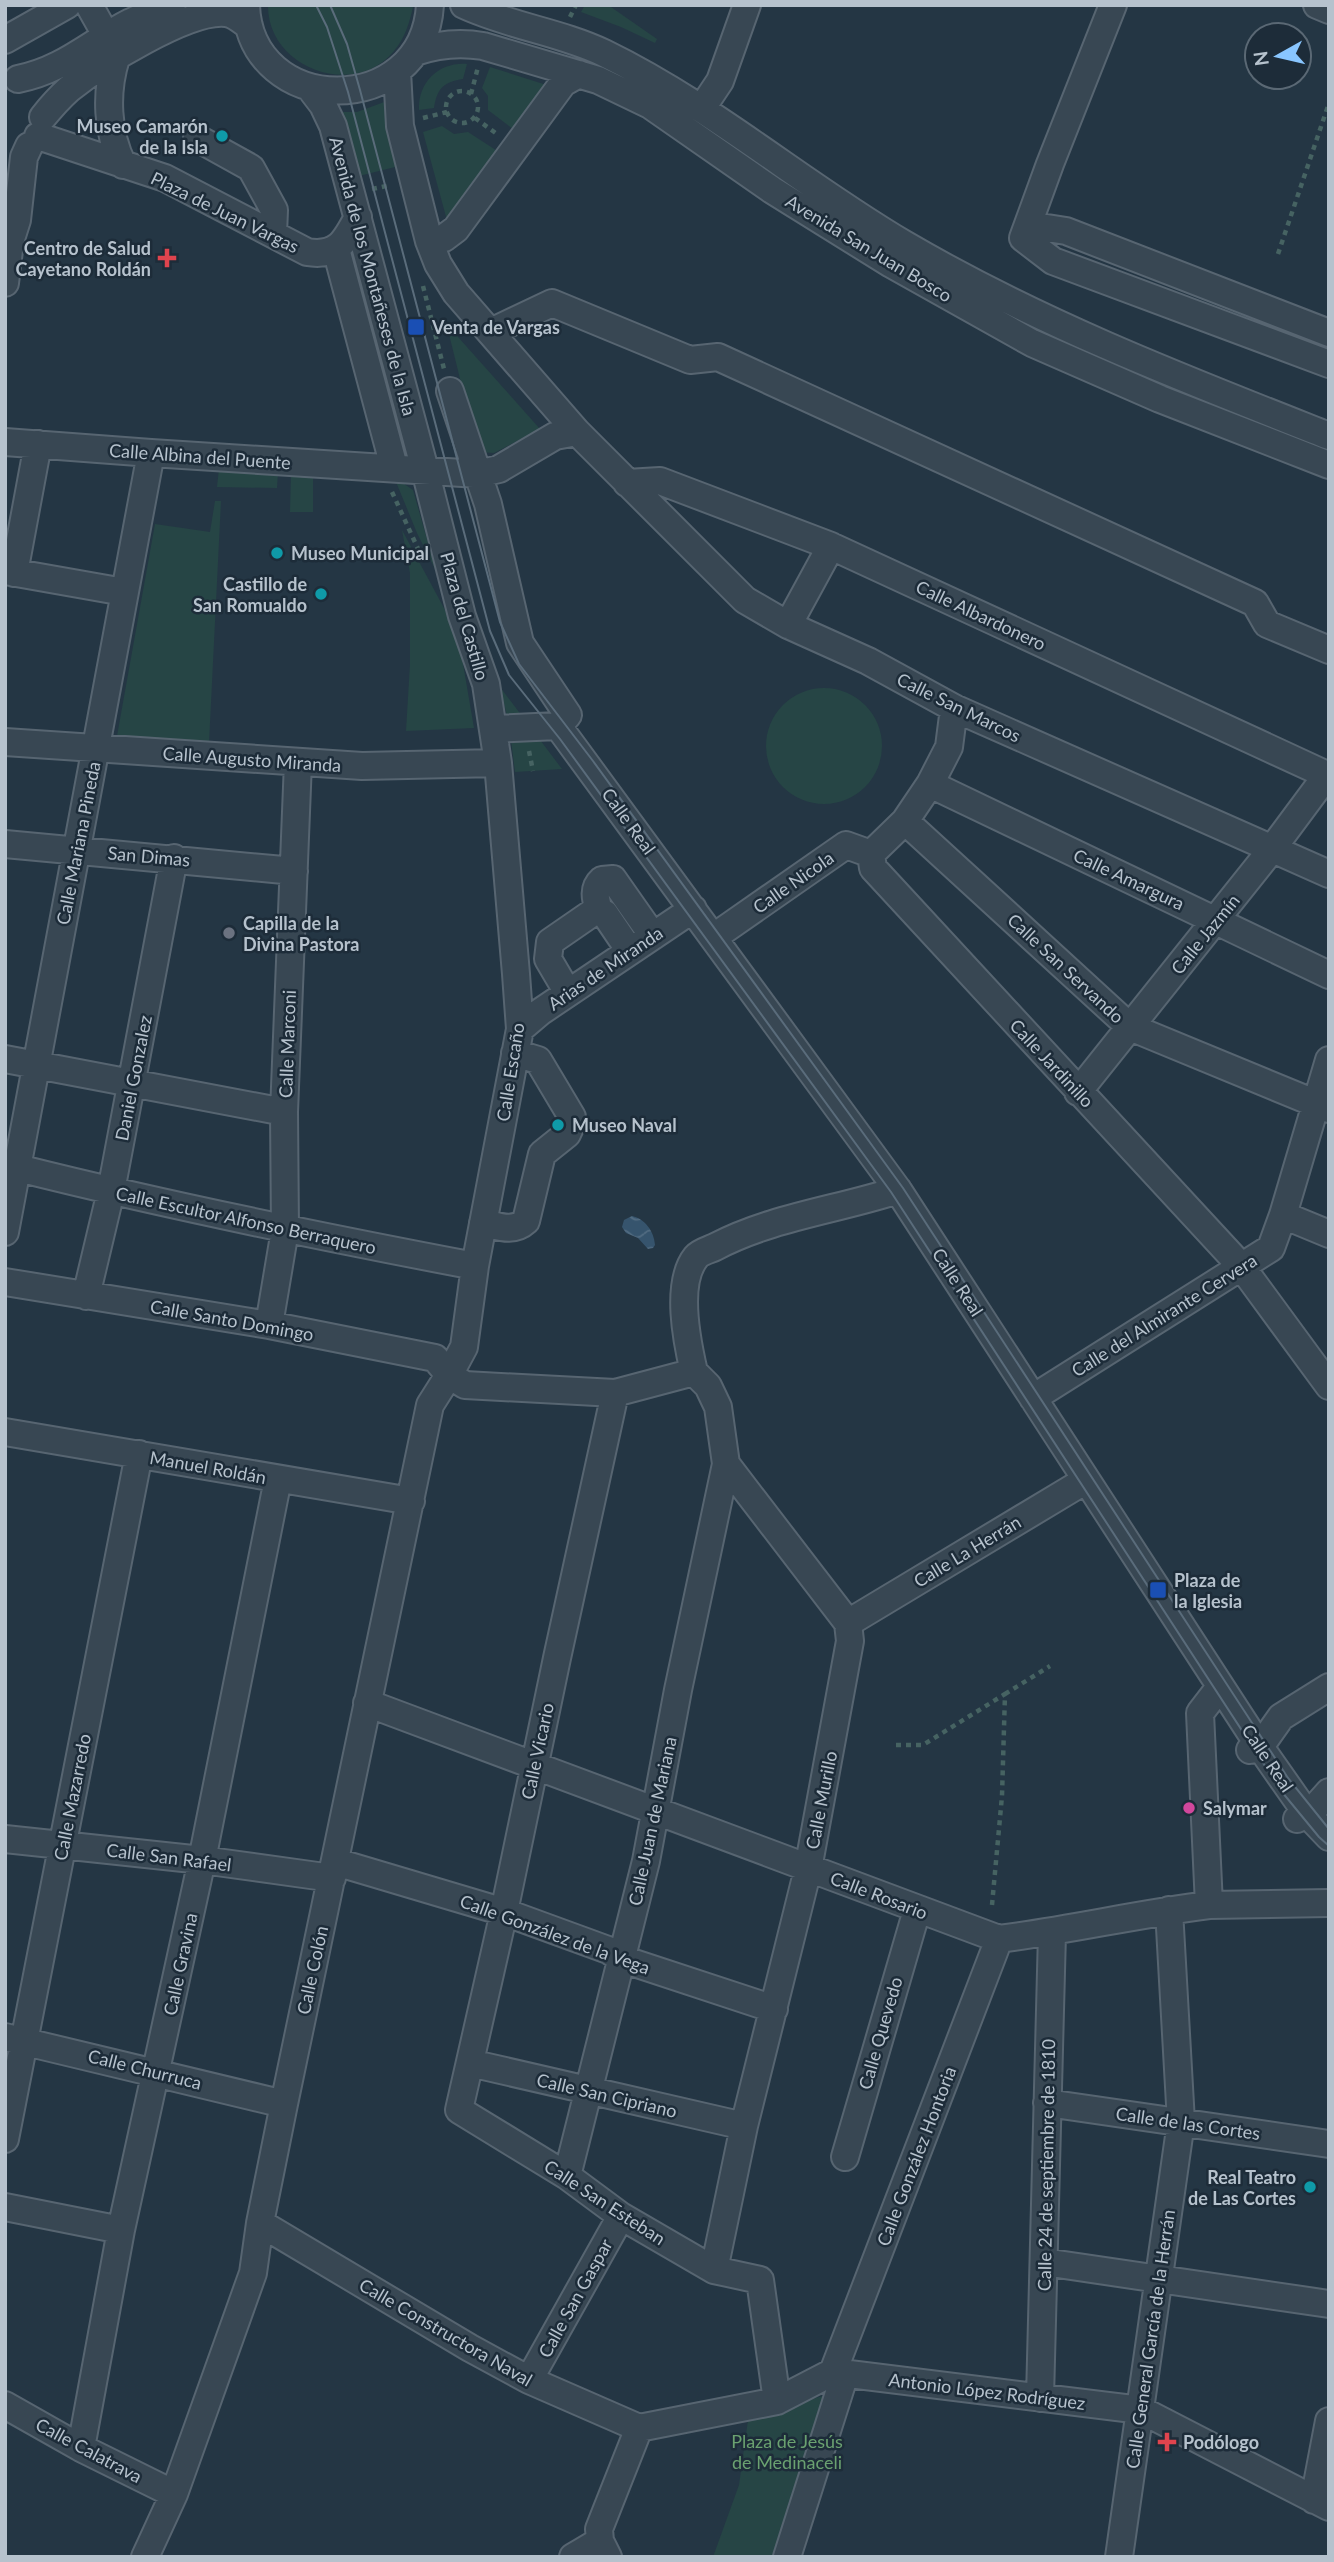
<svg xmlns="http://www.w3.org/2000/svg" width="1334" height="2562" viewBox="0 0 1334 2562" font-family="Lato,sans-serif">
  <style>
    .green { fill: #264545 }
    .water { fill: url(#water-waves) }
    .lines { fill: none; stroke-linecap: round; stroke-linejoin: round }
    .minor-casing { stroke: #576571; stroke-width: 30 }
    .path { stroke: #466362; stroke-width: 4.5; stroke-dasharray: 5 5; stroke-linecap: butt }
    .minor { stroke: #384753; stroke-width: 26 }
    .tram { stroke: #5a6c7b; stroke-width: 2 }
    .culture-dot { fill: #0f9aa8; stroke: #1d2c39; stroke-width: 2.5 }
    .health-dot { fill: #e0444e; stroke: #1d2c39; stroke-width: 2.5 }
    .transit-dot { fill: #1a4fb4; stroke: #1d2c39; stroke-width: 2.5 }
    .worship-dot { fill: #6b7280; stroke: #1d2c39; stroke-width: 2.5 }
    .hotel-dot { fill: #d1479c; stroke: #1d2c39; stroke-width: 2.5 }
    .labels { text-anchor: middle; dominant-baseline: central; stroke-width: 5; stroke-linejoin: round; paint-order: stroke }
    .poi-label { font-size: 18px; font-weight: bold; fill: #b6c2cd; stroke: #1d2c39; text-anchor: start }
    .street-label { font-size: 18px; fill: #b6c2cd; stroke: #1d2c39 }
    .park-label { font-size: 18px; fill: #6aa170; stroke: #1d2c39 }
  </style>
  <defs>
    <pattern id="water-waves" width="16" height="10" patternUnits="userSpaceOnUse" patternTransform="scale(1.75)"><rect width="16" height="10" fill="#36546d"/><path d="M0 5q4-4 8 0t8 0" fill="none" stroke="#516b81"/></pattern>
  </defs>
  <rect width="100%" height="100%" fill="#243644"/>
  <path class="green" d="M268,5H412L413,7C409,24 405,38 394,51C354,100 267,68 268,5Z
    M585,5H608L657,39L655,43L621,27L581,12Z
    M467,64L463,79C444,82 437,88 434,108L419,110C418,82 439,62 467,64Z
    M490,67L556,88L518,133L488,110V96L482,88Z
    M387,101L399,166L355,177L331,112H357Z
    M442,126L454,134L468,132L505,156L448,224L423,132Z
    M450,328L540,429L494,453L478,452L448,330Z
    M219,469L278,472L277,488L217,487Z
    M291,474H313V512H290Z
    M394,477L413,490L436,571L417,533Z
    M215,501H221L209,743L117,736L155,524L210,532Z
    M402,530L445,610L462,658L474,728L406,731L410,664V573Z
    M500,687L562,769L515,772L509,724Z
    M766 746a58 58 0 1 1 116 0a58 58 0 1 1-116 0Z
    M855,2390L797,2557H713L739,2485L748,2420L819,2397Z"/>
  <path class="water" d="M632,1216C645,1219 654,1231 655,1245L653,1248L648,1249L638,1238L626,1233L622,1227L624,1220Z"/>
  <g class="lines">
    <defs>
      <path id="minor" d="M89,5L107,37
        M246,5C250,118 423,120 430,5
        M464,5C509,26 560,32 604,53C711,105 802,184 904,244C1039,323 1184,379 1329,436
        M1113,5L1050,164L1023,238L1053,261L1329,364
        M1317,5L1329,10
        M5,40L67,5
        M415,52C438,44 459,42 483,46L598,80L650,105L772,190L891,264L1032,343L1160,399L1329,465
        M116,58C105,93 107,133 123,165
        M397,71L400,126L429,241L438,264L456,293L577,432L745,600L788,625L868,661L954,708L1329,874
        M18,79C64,70 91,42 131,22C144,16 158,11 172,5
        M702,108L720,81L747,5
        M43,117C51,107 59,98 69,89C99,65 188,9 226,13C235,14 242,21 249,26
        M38,136L165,178L307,252C337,257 345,242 358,217
        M197,138L251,168L274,210L273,234
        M1028,225L1066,231L1329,333
        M429,241L444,238L456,229L563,83L579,74
        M336,249L394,467
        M5,283L10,242L17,220L24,157L29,146
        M491,332L552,303L690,360L718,357L1255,603L1267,624L1329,650
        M450,391L488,504L520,643L568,715L558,726L898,1190L1258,1744L1307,1814L1329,1837
        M5,442L151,453L478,474L499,469L555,436L577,432
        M627,483L660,481L831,546L1327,775
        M5,571L124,592
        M14,573L38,444
        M788,625L831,546
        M494,729L558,726
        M5,742L362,766L498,763
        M930,784L1329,975
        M905,821L1130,1027L1329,1109
        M5,844L294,871
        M871,854L873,868L1241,1266L1329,1386
        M871,854L905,821L930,784L949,747L954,708
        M599,911C596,900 592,889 602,880L613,879L653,936
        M714,937L846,845L871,854
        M568,993L548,959L550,942L592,913L599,911L605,914L630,951
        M520,1029L540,1012L693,909
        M5,1059L284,1112
        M1078,1092L1272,849L1327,775L1329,776
        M18,1168C169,1206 322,1237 475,1266
        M1283,1215L1329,1234
        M483,1223C498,1226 513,1233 526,1221L542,1154L567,1134L572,1123V1117L538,1060L515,1053
        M5,1232L151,453
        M5,1282L269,1325L435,1358L449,1375L465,1385L615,1393L694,1372
        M86,1296L111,1191L174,858
        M269,1325L285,1230L284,1112L298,762
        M694,1372L708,1386L718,1407L726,1464L848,1623L850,1641L808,1869L744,2126L714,2270
        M694,1372C687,1342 675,1283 696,1257C700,1252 709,1250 715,1247C772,1217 837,1210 898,1190
        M615,1393L557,1658L504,1912L459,2110L567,2176L621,2216L714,2270L760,2280L777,2401
        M1033,1398L1271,1248L1283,1215L1329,1060
        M5,1432L411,1501
        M848,1623L1086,1480
        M1220,1687L1200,1713L1209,1905L1329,1903
        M367,1703L999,1939C1069,1930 1138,1914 1209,1905
        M1250,1750L1264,1741L1281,1717L1329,1687
        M1297,1819L1312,1811L1329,1792
        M5,1839L202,1860L332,1878
        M336,1862L504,1912L608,1950L622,1959L774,2009
        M5,2037L284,2104
        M470,2063L744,2126
        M1047,2103L1329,2144
        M5,2139L139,1454
        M845,2157L917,1910
        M567,2176L646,1861L678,1690L726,1464
        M5,2207L121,2230
        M260,2223L470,2348L529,2380L639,2428
        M1044,2262L1329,2304
        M833,2372L1141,2410L1329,2507
        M833,2372L999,1939
        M529,2380L621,2216
        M1040,2398L1052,1933
        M5,2405L81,2448L174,2494
        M639,2428L777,2401L833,2372
        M81,2448L121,2230L202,1860L278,1479
        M1314,2500L1329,2421
        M145,2557L174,2494L253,2273L260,2223L284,2104L430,1405L449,1375L464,1347L475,1266L520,1029L516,974L498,763L486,684L462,616L425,470L333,126L323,105L310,88
        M573,2557L600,2541
        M608,2557L600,2541L599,2529L639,2428
        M787,2557L845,2374
        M1119,2557L1181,2122L1169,1910"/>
    </defs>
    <use href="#minor" class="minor-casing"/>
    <path class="path" d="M570,17L576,5
      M446 107a16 16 0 1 1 32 0a16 16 0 1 1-32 0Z
      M471,94L478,67
      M423,118L447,112
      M475,118L497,134
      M372,189L391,185
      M1278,254L1329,103
      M423,286L444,369
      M392,492L419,551
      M529,751L533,771
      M1005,1694L1050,1666
      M896,1745H923L1005,1694L1002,1796L992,1905"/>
    <use href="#minor" class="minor"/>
    <path class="tram" d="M316,5L327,27L348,92L490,631L509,675L560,739L891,1192L1282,1792L1319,1837L1329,1846
      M330,5L347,44L360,90L500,622L519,664L593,761L903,1188L1288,1778L1329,1829"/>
  </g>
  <g class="culture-dot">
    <circle cx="222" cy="136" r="7"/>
    <circle cx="277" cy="553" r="7"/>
    <circle cx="321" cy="594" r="7"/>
    <circle cx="558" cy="1125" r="7"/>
    <circle cx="1310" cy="2187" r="7"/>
  </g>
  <g class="health-dot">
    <path d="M163.5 247.5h7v7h7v7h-7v7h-7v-7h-7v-7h7z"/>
    <path d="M1163.5 2431.5h7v7h7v7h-7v7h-7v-7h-7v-7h7z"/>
  </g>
  <g class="transit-dot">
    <rect x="407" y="318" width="18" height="18" rx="3.5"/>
    <rect x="1149" y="1581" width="18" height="18" rx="3.5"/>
  </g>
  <circle class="worship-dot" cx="229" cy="933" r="7"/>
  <circle class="hotel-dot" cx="1189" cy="1808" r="7"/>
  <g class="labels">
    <g class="poi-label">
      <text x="208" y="126" text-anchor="end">Museo Camarón<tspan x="208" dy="21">de la Isla</tspan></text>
      <text x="151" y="248" text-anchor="end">Centro de Salud<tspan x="151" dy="21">Cayetano Roldán</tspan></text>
      <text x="432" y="327">Venta de Vargas</text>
      <text x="291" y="553">Museo Municipal</text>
      <text x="307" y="584" text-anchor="end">Castillo de<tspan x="307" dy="21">San Romualdo</tspan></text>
      <text x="243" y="923">Capilla de la<tspan x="243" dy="21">Divina Pastora</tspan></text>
      <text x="572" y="1125">Museo Naval</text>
      <text x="1174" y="1580">Plaza de<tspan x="1174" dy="21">la Iglesia</tspan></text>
      <text x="1203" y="1808">Salymar</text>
      <text x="1296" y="2177" text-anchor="end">Real Teatro<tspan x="1296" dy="21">de Las Cortes</tspan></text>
      <text x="1183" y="2442">Podólogo</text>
    </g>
    <g class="street-label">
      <text transform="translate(225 212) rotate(26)">Plaza de Juan Vargas</text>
      <text transform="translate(869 248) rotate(31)">Avenida San Juan Bosco</text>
      <text transform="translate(373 276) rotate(75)">Avenida de los Montañeses de la Isla</text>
      <text transform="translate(200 456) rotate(4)">Calle Albina del Puente</text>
      <text transform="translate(981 615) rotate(25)">Calle Albardonero</text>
      <text transform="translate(465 616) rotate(74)">Plaza del Castillo</text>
      <text transform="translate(959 707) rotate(26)">Calle San Marcos</text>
      <text transform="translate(252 759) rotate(4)">Calle Augusto Miranda</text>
      <text transform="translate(629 821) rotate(54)">Calle Real</text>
      <text transform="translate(78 843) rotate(-79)">Calle Mariana Pineda</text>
      <text transform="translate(149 856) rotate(5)">San Dimas</text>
      <text transform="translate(1129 879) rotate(25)">Calle Amargura</text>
      <text transform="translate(793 882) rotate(-35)">Calle Nicola</text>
      <text transform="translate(1205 934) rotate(-51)">Calle Jazmín</text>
      <text transform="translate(605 968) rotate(-34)">Arias de Miranda</text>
      <text transform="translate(1066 968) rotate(43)">Calle San Servando</text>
      <text transform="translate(287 1044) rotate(-88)">Calle Marconi</text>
      <text transform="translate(1052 1063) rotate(47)">Calle Jardinillo</text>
      <text transform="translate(510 1072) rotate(-81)">Calle Escaño</text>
      <text transform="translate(133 1078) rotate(-79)">Daniel Gonzalez</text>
      <text transform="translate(246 1220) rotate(12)">Calle Escultor Alfonso Berraquero</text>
      <text transform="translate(958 1282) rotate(57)">Calle Real</text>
      <text transform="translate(1164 1315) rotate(-32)">Calle del Almirante Cervera</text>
      <text transform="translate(232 1320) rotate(10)">Calle Santo Domingo</text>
      <text transform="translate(208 1467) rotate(10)">Manuel Roldán</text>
      <text transform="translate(967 1551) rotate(-31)">Calle La Herrán</text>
      <text transform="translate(537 1751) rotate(-78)">Calle Vicario</text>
      <text transform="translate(1268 1758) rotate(56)">Calle Real</text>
      <text transform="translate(72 1797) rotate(-79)">Calle Mazarredo</text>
      <text transform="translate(821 1800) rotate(-79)">Calle Murillo</text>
      <text transform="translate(652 1821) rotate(-78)">Calle Juan de Mariana</text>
      <text transform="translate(169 1857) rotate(7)">Calle San Rafael</text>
      <text transform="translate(879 1895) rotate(21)">Calle Rosario</text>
      <text transform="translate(555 1934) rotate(20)">Calle González de la Vega</text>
      <text transform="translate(180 1964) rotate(-78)">Calle Gravina</text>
      <text transform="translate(312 1970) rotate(-78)">Calle Colón</text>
      <text transform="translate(880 2033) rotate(-74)">Calle Quevedo</text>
      <text transform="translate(145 2069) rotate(14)">Calle Churruca</text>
      <text transform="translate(607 2095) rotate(13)">Calle San Cipriano</text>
      <text transform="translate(1188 2123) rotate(8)">Calle de las Cortes</text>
      <text transform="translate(916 2156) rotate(-69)">Calle González Hontoria</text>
      <text transform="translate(1046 2165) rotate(-89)">Calle 24 de septiembre de 1810</text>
      <text transform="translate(605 2202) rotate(33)">Calle San Esteban</text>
      <text transform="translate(575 2298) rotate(-61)">Calle San Gaspar</text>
      <text transform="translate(446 2332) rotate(30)">Calle Constructora Naval</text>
      <text transform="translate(1150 2339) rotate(-82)">Calle General García de la Herrán</text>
      <text transform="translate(987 2391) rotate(7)">Antonio López Rodríguez</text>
      <text transform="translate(89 2450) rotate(28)">Calle Calatrava</text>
    </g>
    <g class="park-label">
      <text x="787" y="2441">Plaza de Jesús<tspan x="787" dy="21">de Medinaceli</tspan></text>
    </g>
  </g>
  <rect width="1334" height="2562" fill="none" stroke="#b6c2cd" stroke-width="14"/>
  <g transform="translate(1278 56) rotate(262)"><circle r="33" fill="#1d2c39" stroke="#5a6874" stroke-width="2"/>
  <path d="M0-5L12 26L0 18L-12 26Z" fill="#89c6ff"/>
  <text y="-10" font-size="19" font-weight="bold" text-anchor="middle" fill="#b6c2cd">N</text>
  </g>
</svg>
